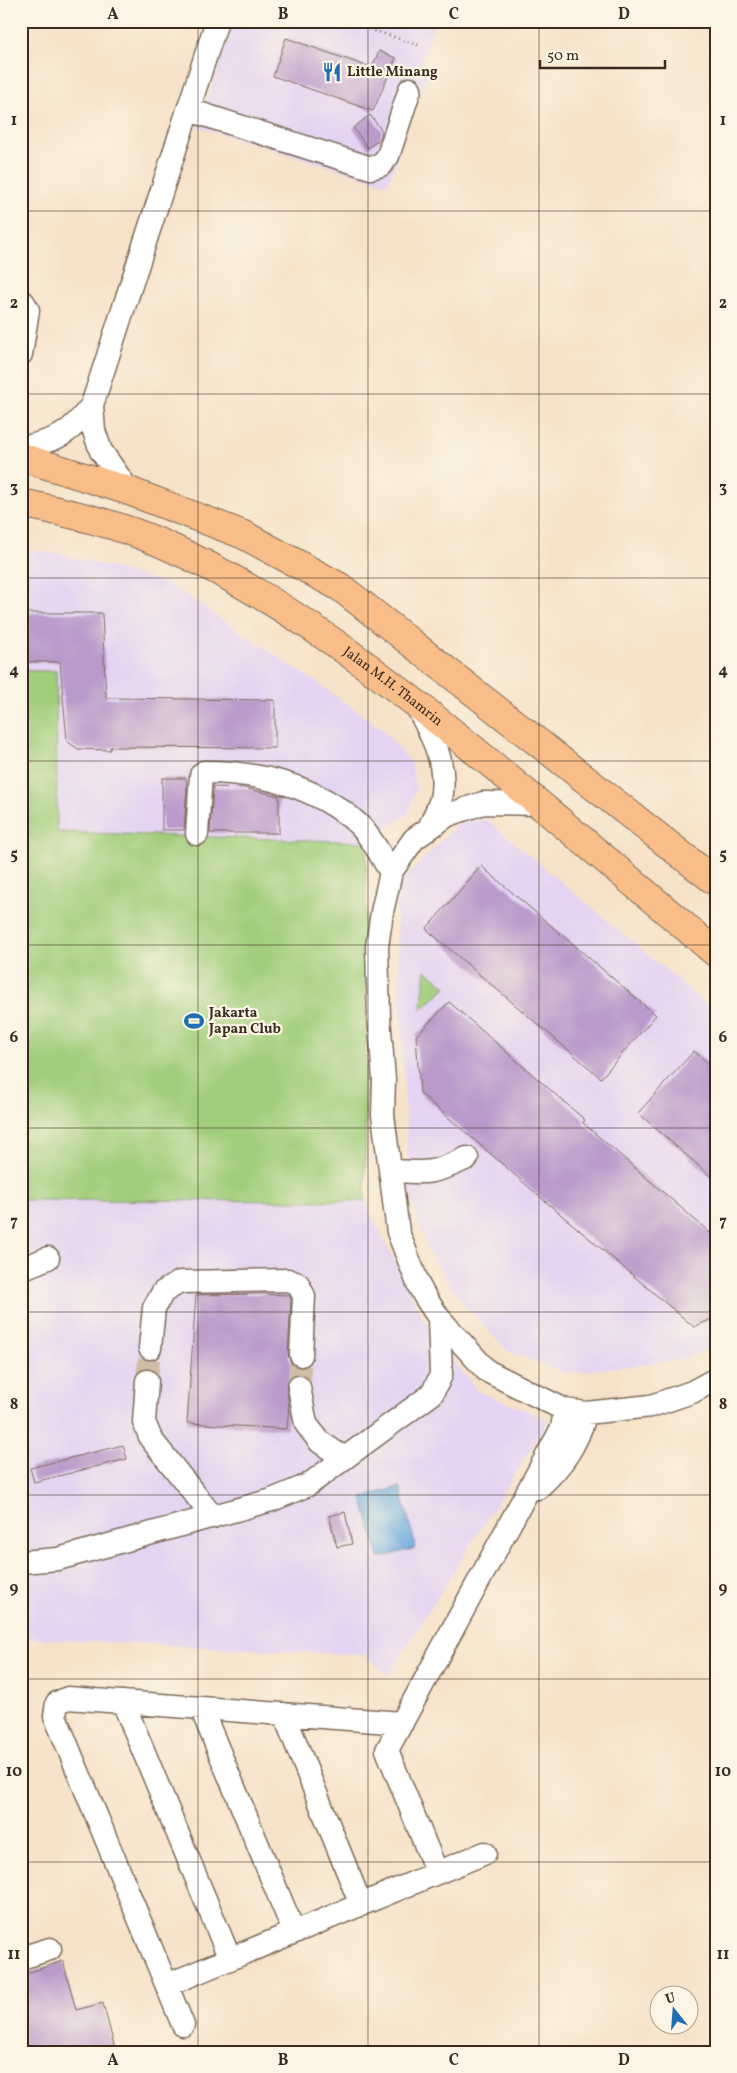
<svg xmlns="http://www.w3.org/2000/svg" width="737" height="2073" viewBox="0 0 737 2073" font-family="Vollkorn,serif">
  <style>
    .built { fill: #e4d3f2 }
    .green { fill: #a2ce7c; stroke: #6e7c4d }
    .water { fill: #6aabde; stroke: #526a7e }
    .building { fill: #b99aca }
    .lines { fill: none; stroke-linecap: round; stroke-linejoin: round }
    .minor-tunnel { stroke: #d1bda6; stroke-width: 22; stroke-dasharray: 22 11; stroke-linecap: butt }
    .minor-casing { stroke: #7c6a5a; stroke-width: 25 }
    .major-casing { stroke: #7c6a5a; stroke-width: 30 }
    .path { stroke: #7c6a5a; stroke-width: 3; stroke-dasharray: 1 4; stroke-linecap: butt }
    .minor { stroke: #fff; stroke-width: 22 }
    .major { stroke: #f8bd88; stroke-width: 28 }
    .grid { fill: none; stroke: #3b2a1e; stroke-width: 1; stroke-opacity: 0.55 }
    .labels { text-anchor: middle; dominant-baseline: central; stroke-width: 4.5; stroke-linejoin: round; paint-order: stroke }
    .poi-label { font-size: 14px; font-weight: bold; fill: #3b2a1e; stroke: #fcf5e5; text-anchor: start }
    .street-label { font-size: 14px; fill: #3b2a1e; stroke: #fcf5e5 }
    .neatline { fill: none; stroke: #3b2a1e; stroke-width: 2 }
    .grid-label { font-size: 16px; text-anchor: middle; font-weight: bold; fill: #3b2a1e }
  </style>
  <rect width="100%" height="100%" fill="#fcf5e5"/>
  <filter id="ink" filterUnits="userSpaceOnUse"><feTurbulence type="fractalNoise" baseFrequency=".02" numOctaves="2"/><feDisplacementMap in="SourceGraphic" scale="10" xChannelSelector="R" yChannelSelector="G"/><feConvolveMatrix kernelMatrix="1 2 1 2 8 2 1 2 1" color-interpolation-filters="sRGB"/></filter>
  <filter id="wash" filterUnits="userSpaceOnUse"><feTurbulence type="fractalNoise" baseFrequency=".0096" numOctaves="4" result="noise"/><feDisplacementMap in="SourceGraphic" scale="20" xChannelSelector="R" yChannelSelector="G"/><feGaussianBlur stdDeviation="1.12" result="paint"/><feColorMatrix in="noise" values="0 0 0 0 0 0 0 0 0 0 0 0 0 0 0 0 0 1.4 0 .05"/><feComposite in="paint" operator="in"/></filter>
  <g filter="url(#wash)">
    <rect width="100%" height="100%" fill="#f6e2c8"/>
    <path class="built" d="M234,21H436L421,64L429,66L388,184L198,127Z
      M21,549L62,554L169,584L332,693L384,731L411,763L416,787L409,813L366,842L57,832L56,671H21Z
      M486,819L716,1012V1346L682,1360L566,1373L508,1351L462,1303L429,1253L409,1192L395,888L460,822Z
      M21,1200L365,1201L423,1319L477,1391L549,1420L388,1676L365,1655L21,1638Z"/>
    <path class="green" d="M21,671H56L57,832L366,842L365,1201L21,1200Z
      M426,970L446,987L421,1010Z"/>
    <path class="water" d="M400,1487L416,1548L379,1558L362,1497Z"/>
    <g id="blocks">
      <path class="building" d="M286,38L372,68L379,51L396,58L373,111L273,76Z
        M370,115L382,131L380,139L368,148L353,128Z
        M21,613H102L106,698L275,700V748L110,747V750L78,749L67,741L60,662H21Z
        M162,778H186L187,786L184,830H162Z
        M213,787L244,788L279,796V833H210Z
        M481,866L656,1015L601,1078L426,929Z
        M449,1002L585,1120L583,1123L716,1238V1317L694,1327L545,1201L420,1093L416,1036Z
        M694,1051L716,1070V1181L638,1113Z
        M263,1294L289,1295L291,1299L288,1354L291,1363L290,1377L287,1382L286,1389L289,1403L287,1429L187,1423L196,1295Z
        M123,1445L127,1459L34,1482L30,1468Z
        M345,1512L352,1544L337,1547L329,1516Z
        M63,1961L76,2010L103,2003L114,2045L89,2052H21V1975Z"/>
    </g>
  </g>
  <g filter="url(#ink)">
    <use href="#blocks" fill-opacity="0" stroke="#7c6a5a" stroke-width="1"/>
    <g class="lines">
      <path class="minor-tunnel" d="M147,1381L150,1348
        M299,1387L301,1355"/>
      <defs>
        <path id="minor" d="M189,110L371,168L381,165L388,156L410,89
          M21,303H24L28,310L21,354
          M92,405L94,431L101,451L129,491
          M21,448C58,440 69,435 92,405L217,21
          M416,705C431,734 446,760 442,793C441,804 434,816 430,826
          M540,804L483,803L448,815L414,839L391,872L382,912L377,947L379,1017L384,1079L383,1115L398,1232L419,1286L425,1297L439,1318L487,1371L565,1410L586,1413L651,1406L692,1392L716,1379
          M197,834L201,775L204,772C259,772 317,786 358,824C372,837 381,857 391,872
          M390,1170C425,1174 434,1174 467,1158
          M21,1269L48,1258
          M150,1348L154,1308L163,1292L180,1282L288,1280L298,1284L304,1296L301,1355
          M147,1381L144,1422L151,1439L213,1517
          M299,1387L306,1424L320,1442L344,1458
          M538,1488C563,1465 576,1446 586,1413
          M21,1562L58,1559L272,1500L308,1485L432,1394L441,1375L439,1318
          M123,1702L230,1959
          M201,1708L294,1932
          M284,1714L361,1905
          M437,1873L387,1750L562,1428L565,1410
          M21,1958L50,1949
          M167,1985L485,1853
          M183,2025L55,1716L57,1703L68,1698L402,1723"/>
        <g id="major">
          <path d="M21,457L129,491L244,535L340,587L716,882"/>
          <path id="s1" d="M21,503C69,513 118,524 163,544C283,597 389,680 490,763C566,826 641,889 716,953"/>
        </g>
      </defs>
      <use href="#minor" class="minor-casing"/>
      <use href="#major" class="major-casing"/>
      <path class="path" d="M346,21L418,45"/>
      <use href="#minor" class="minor"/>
      <use href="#major" class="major"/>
    </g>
  </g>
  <path class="grid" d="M198,21V2052M368,21V2052M539,21V2052M21,211H716M21,394H716M21,578H716M21,761H716M21,945H716M21,1128H716M21,1312H716M21,1495H716M21,1679H716M21,1862H716"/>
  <defs>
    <symbol id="restaurant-bare" viewBox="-9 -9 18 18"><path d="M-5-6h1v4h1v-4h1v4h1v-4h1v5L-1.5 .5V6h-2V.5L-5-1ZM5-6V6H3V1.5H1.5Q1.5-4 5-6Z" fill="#1f6fb2" stroke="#fcf5e5" stroke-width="2.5" paint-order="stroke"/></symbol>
    <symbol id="stadium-bare" viewBox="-9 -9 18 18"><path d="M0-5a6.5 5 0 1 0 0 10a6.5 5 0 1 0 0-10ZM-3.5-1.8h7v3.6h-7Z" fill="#1f6fb2" stroke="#fcf5e5" stroke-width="2.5" paint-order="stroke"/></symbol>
  </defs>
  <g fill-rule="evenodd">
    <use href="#restaurant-bare" x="318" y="58" width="28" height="28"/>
    <use href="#stadium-bare" x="180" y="1007" width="28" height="28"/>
  </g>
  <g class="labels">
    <g class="poi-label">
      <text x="347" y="72">Little Minang</text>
      <text x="209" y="1013">Jakarta<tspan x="209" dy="16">Japan Club</tspan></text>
    </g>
    <g class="street-label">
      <text stroke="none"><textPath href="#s1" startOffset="419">Jalan M.H. Thamrin</textPath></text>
    </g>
  </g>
  <rect width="737" height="2073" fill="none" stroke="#fcf5e5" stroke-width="55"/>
  <g transform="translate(674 2010) rotate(343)"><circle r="24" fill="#fcf5e5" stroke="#afa495"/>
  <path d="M0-4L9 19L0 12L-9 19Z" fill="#1f6fb2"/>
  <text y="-8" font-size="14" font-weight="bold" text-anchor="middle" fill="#3b2a1e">U</text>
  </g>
  <path d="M540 60v8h125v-8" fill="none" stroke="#3b2a1e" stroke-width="2.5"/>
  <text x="547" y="60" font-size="15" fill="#3b2a1e" stroke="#fcf5e5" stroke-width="4" paint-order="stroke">50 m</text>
  <rect x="28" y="28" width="682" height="2018" class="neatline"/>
  <g class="grid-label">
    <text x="113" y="19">A</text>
    <text x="283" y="19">B</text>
    <text x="454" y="19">C</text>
    <text x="624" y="19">D</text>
    <text x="14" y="125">1</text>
    <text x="723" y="125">1</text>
    <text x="14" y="308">2</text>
    <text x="723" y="308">2</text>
    <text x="14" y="492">3</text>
    <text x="723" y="492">3</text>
    <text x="14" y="675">4</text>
    <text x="723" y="675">4</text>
    <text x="14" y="859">5</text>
    <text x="723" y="859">5</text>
    <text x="14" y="1042">6</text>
    <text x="723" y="1042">6</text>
    <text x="14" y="1226">7</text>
    <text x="723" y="1226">7</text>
    <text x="14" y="1409">8</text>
    <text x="723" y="1409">8</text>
    <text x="14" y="1593">9</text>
    <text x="723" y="1593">9</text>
    <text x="14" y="1776">10</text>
    <text x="723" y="1776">10</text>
    <text x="14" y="1959">11</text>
    <text x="723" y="1959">11</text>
    <text x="113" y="2065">A</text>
    <text x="283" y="2065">B</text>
    <text x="454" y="2065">C</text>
    <text x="624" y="2065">D</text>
  </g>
</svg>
